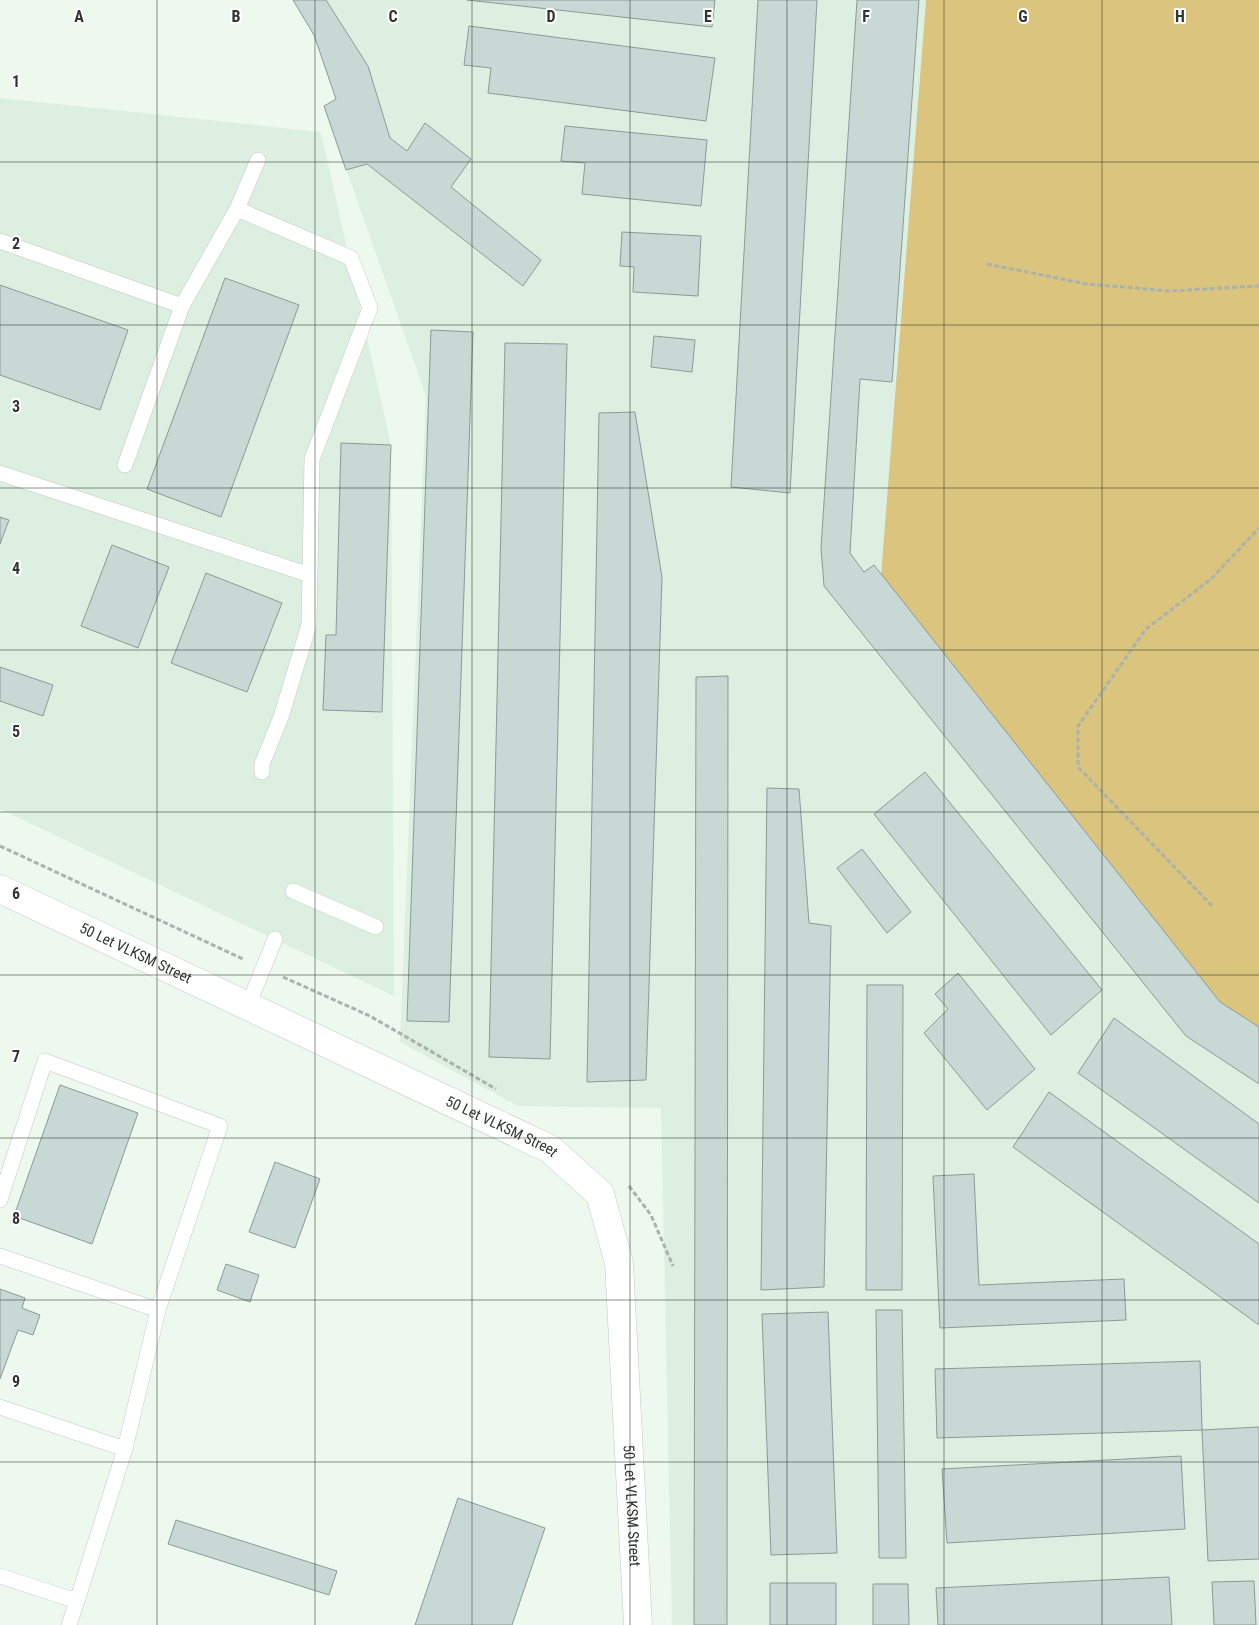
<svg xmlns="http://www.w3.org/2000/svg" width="1259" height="1625" viewBox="0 0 1259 1625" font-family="'Roboto Condensed',sans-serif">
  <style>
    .built { fill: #dcefe0 }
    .green { fill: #dbc47d }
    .building { fill: #c8d8d4; stroke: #8b9a97 }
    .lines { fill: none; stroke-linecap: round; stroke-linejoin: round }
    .lane-casing { stroke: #bfcac1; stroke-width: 16 }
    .secondary-casing { stroke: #bfcac1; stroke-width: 29 }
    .path { stroke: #aab3ab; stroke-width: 3; stroke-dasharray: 5 2.5; stroke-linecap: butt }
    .lane { stroke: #fff; stroke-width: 15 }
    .secondary { stroke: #fff; stroke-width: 28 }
    .grid { fill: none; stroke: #313632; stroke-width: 1; stroke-opacity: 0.55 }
    .labels { text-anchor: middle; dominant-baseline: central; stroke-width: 4; stroke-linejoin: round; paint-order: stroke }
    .street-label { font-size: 15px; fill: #313632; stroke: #fff }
    .grid-label { font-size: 16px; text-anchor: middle; font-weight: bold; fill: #313632; stroke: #fff; stroke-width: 4; stroke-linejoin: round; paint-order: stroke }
  </style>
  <rect width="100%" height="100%" fill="#edf9ef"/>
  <path class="built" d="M293,0H926L881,575L1220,1002L1259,1027V1625H672L661,1108L518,1106L400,1042L426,396L324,106L336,99L314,35Z
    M0,98L321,132L391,445L394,996L0,809Z"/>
  <path class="green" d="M926,0H1259V1027L1220,1002L881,575Z"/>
  <path class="building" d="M293,0H326L368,66L390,138L407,151L425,123L471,159L451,187L541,260L523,286L367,164L346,170L324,106L336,99L314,35Z
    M467,0H715L712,27Z
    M758,0H817L790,493L731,487Z
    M857,0H919L892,382L860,379L850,553L864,572L874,565L1220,1002L1259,1027V1084L1186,1036L824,586L821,548Z
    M469,26L715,58L706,121L488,93L491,68L464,65Z
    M565,126L707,140L701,206L582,194L585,163L561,161Z
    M622,232L701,236L698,296L633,292L634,267L620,266Z
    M225,278L299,305L221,517L147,489Z
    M0,285L128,330L100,410L0,375Z
    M431,330L473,332L449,1022L407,1021Z
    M654,336L695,340L692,372L651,367Z
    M505,343L567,344L550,1059L489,1057Z
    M635,412L662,577L646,1080L587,1082L599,413Z
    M341,443L391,445L382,712L323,710L326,635H336Z
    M0,517L9,520L0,544Z
    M112,545L169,567L138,648L81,626Z
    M206,573L282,603L247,692L171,663Z
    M0,667L53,685L43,716L0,701Z
    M728,676L727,1625H694L696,677Z
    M925,772L1102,990L1051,1035L874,814Z
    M767,788L799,789L809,923L831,926L824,1287L761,1290Z
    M862,849L911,912L887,933L837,868Z
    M958,973L1035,1069L987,1110L924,1033L948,1009L935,994Z
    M867,985H903L902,1290H866Z
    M1114,1018L1259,1124V1203L1078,1073Z
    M60,1085L138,1113L92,1244L14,1216Z
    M1049,1092L1259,1244V1325L1013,1147Z
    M275,1162L320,1179L295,1248L249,1232Z
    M974,1174L979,1285L1124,1279L1126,1320L940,1328L933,1176Z
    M226,1264L259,1275L250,1302L217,1290Z
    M0,1289L25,1298L22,1308L40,1315L33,1335L18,1330L0,1379Z
    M876,1310H902L906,1558H879Z
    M828,1312L837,1553L771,1555L762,1314Z
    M1200,1361L1202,1430L937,1438L935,1369Z
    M1259,1427V1559L1208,1561L1202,1430Z
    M1181,1456L1185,1529L947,1543L942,1469Z
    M458,1498L545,1528L512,1625H415Z
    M176,1520L337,1571L329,1595L168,1544Z
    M1169,1577L1172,1625H938L936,1588Z
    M1254,1581L1256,1625H1214L1212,1582Z
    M770,1583H836V1625H770Z
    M873,1584H908L909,1625H873Z"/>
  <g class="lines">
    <defs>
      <path id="lane" d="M237,209L351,258L370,308L312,459L309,625L281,717L262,764V772
        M0,241L182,306L125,465
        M182,306L237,209L258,160
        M0,473L310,575
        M293,891L376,927
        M248,1006L275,939
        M0,1200L45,1061L220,1126L158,1310L125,1449L77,1601L0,1576
        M0,1256L158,1310
        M0,1407L125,1449
        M69,1625L77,1601"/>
      <g id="secondary">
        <path id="s1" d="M0,889L550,1149L600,1194L619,1263L638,1625"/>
      </g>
    </defs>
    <use href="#lane" class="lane-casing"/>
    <use href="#secondary" class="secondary-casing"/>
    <path class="path" d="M987,264L1087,284L1170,291L1259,286
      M0,846L243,959
      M1212,906L1078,767V726L1146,629L1211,579L1259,528
      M283,977L370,1016L496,1089
      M629,1186L651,1215L673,1266"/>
    <use href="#lane" class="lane"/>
    <use href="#secondary" class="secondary"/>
  </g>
  <path class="grid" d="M157,0V1625M315,0V1625M472,0V1625M630,0V1625M787,0V1625M944,0V1625M1102,0V1625M0,162H1259M0,325H1259M0,488H1259M0,650H1259M0,812H1259M0,975H1259M0,1138H1259M0,1300H1259M0,1462H1259"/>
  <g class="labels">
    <g class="street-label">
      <text stroke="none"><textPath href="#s1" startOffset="150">50 Let VLKSM Street</textPath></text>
      <text stroke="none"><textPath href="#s1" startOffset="555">50 Let VLKSM Street</textPath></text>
      <text stroke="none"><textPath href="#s1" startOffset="990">50 Let VLKSM Street</textPath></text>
    </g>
  </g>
  <g class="grid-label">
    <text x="79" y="22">A</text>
    <text x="236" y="22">B</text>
    <text x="393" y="22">C</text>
    <text x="551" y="22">D</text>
    <text x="708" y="22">E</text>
    <text x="866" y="22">F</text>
    <text x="1023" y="22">G</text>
    <text x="1180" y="22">H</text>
    <text x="16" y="87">1</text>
    <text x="16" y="249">2</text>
    <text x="16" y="412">3</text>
    <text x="16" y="574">4</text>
    <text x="16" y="737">5</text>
    <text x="16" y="899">6</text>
    <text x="16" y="1062">7</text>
    <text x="16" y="1224">8</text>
    <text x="16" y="1387">9</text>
  </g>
</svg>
